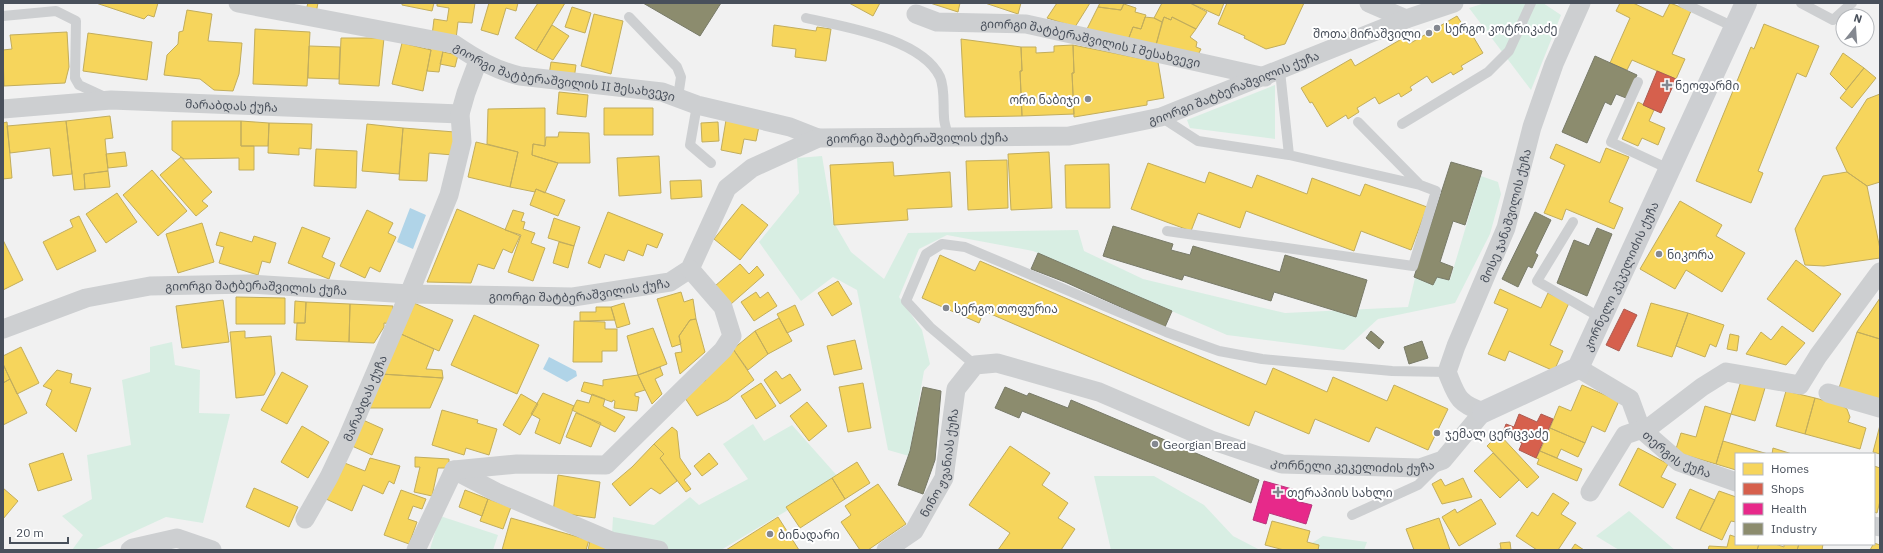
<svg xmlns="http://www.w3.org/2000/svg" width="1883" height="553" viewBox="0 0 1883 553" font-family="'IBM Plex Sans','Noto Sans Georgian',sans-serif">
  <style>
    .green { fill: #d8eee3 }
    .water { fill: #b0d4e8 }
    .homes { fill: #f6d55c; stroke: #c2ad5c }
    .shops { fill: #d6604d; stroke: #ac5b51 }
    .health { fill: #e7298a; stroke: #b8357c }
    .industry { fill: #8c8c6e; stroke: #787a68 }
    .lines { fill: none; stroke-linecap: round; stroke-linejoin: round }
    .lane { stroke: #cdcfd1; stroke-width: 10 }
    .street { stroke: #cdcfd1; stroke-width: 19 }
    .secondary { stroke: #cdcfd2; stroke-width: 22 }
    .poi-dot { fill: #848890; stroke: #fff; stroke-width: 1.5 }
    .labels { text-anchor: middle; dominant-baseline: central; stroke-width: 4; stroke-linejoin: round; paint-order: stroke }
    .poi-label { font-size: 12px; fill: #49505b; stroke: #fff; text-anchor: start }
    .street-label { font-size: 12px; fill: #49505b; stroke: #fff }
  </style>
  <rect width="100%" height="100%" fill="#f1f1f1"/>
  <path class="green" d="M1485,3H1543L1561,15L1531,90L1469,8Z
    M1275,85V139L1190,128L1187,120Z
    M822,156L833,221L851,252L884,279L908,233L1078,230L1084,251L1143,279L1285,313L1408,307L1417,270L1450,280L1481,176L1498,182L1501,194L1490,234L1455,303L1378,319L1344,350L1227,335L1033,251L947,235L919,249L899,297L922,330L930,364L924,371L909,456L888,450L857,290L833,277L801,301L759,242L799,193L797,158Z
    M172,342L175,365L200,370L199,413L230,414L203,523L166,517L94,550H72L83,535L62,516L92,499L87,455L131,445L122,380L150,372V347Z
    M753,424L764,441L792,425L840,479L721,550H639L612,534L613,517L654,525L690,497L699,505L748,479L723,444Z
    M1094,476H1154L1204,505L1233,536L1260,550H1111Z
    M1629,511L1675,550H1619L1596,536Z
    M440,516L498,535L493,550H434L430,549Z
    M1323,536L1367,542L1364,550H1301Z"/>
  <path class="water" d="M410,208L426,215L413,249L397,242Z
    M549,357L576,371L577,376L567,382L543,369Z"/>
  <path class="homes" d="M96,3H158L154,17L148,15L144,19Z
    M308,3H318L316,13L306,10Z
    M402,3H434L432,11L402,5Z
    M437,3H475L472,23L458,22L456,39L432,36L434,19L447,21L449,8L437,6Z
    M489,3H518L516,11L506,8L498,35L481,30Z
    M538,3H565L536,51L515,38Z
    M849,3H880L873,16Z
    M930,3H960L958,12Z
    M985,3H1021L1018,14Z
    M1057,3H1090L1075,27L1047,18Z
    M1100,3H1124L1121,10L1098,7Z
    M1162,3H1190L1207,12L1196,29L1172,17L1171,20L1164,17L1162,22L1154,18Z
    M1190,3H1224L1219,16Z
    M1227,3H1304L1285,44L1266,49L1244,38L1245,36L1218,24Z
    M1620,3H1633L1663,17L1670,3L1691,11L1672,54L1685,59L1676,79L1632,60L1627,70L1610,63L1630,18L1616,11Z
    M1124,4L1136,8L1135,12L1146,15L1141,29L1133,27L1128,40L1086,31L1098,7L1121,10Z
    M572,7L591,13L585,33L565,27Z
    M187,10L212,14L208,41L242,43L239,74L233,91L214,90L200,79L164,75L167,55L178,44L179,32L183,31Z
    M594,14L623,21L611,74L581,66Z
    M1457,16L1466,30L1468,28L1483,53L1461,66L1463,69L1453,75L1451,72L1432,83L1427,76L1410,87L1412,90L1401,97L1399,93L1379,104L1375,97L1357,108L1359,112L1348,119L1346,115L1327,127L1312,102L1310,103L1301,88L1351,59L1355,66L1405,37L1409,44Z
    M1145,17L1154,18L1162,22L1156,45L1128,40L1133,27L1141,29Z
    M1164,17L1171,20L1172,17L1196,29L1190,37L1197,42L1196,47L1201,49L1198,55L1156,45Z
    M1764,24L1819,46L1806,77L1797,73L1758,171L1763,173L1751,203L1696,181L1751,47L1754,49Z
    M552,25L569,36L553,60L536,51Z
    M774,25L816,31L817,27L831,29L826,61L795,57L796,49L772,46Z
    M255,29L310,32L307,86L253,84Z
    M67,32L69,67L65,83L4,86L3,50L12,49L10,35Z
    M88,33L152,42L147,80L83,71Z
    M341,38H384L379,86L339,84Z
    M961,39L1021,47L1022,71H1020L1022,116L965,117Z
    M429,42L444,45L439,72L427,71L431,50L428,49Z
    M402,43L431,50L423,91L392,84Z
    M1073,45L1158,62L1164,98L1147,101V105L1074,117L1072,73H1074Z
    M1073,45L1074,73H1072L1074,114L1022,116L1020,71H1022L1021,47H1036V53L1054,52V46Z
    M309,46L340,47L339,79L308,78Z
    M443,52L458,55L455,67L440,64Z
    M1843,53L1864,68L1846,90L1830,74Z
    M551,62L576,65L574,79L549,75Z
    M1864,68L1876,78L1852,108L1840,98Z
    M559,92L588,95L586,117L557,114Z
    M1880,94V182L1867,186L1847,172L1836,148L1867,99Z
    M1638,102L1654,110L1649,121L1665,128L1658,145L1642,138L1638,146L1622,139Z
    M545,108V146L533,144L532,155L558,163L545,193L536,189L535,192L510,187L518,152L487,144L488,109Z
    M604,108H653V135H604Z
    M110,116L113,138L105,139L108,171L84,174L85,189L74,190L66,121Z
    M726,120L759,126L756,141L744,139L741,154L721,150Z
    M66,121L72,174L53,176L50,148L10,153L7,126Z
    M172,121H241V146H254V170H239V158L184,159L172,150Z
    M241,121L269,123L268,146H241Z
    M7,122L12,178L3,179V123Z
    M718,122L719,141L702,142L701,123Z
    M269,123L312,124L311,149L299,148V155L268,153Z
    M367,124L403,128L399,174L362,171Z
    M403,128L455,132L453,155L429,153L427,181L399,180Z
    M559,132L589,133L590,163H558L532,155L533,144L545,146L546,137H558Z
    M476,142L518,152L510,187L468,177Z
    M1556,144L1600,163L1606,148L1629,157L1609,202L1623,208L1614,229L1566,209L1562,220L1544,213L1565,165L1550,158Z
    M316,149L357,151L356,188L314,186Z
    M125,152L127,166L108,168L106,154Z
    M1049,152L1052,208L1011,210L1008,154Z
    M659,156L661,193L619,196L617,158Z
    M181,157L212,192L202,201L208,206L196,216L160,175Z
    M1007,160L1008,208L968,210L966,161Z
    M893,162L894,176L950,172L952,207L907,209L908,220L834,225L830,165Z
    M1148,163L1205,183L1209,172L1252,188L1257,175L1307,194L1312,178L1360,196L1365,184L1427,207L1411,250L1361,231L1354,251L1246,211L1240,228L1198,213L1191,231L1131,209Z
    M1109,164L1110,208H1066L1065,165Z
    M152,170L187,211L158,236L123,195Z
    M108,171L110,187L85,189L84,174Z
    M1847,172L1867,186L1880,249V258L1824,266L1805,265L1795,229L1823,176Z
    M701,180L702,197L671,199L670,181Z
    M536,189L565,200L558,216L530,205Z
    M117,193L137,222L106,243L86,214Z
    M1680,201L1722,225L1716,236L1745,253L1722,292L1686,270L1675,289L1640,269Z
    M742,204L768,225L740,260L714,239Z
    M457,209L520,236L512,253L503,249L494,269L478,264L471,283L427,282Z
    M367,210L393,223L388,233L396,237L380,272L370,267L365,278L340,266Z
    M513,210L524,213L521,221L525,222L523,229L535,233L531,243L545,248L533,281L508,272L521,235L505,230Z
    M608,212L663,234L657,248L647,244L643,256L628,250L624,261L605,254L600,268L588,263Z
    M79,216L96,251L57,270L43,242L73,227L70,220Z
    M554,218L580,227L574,246L548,238Z
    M202,223L214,262L178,273L166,234Z
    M302,227L330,238L322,257L335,263L329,279L288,263Z
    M220,232L252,242L254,236L276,243L270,263L262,261L258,275L219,263L224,247L216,245Z
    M3,240L23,280L3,290Z
    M559,242L574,246L568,268L553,263Z
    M940,255L975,271L980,261L1266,385L1273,368L1327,392L1333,377L1387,401L1394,385L1448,409L1428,450L1376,427L1369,442L1315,419L1309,434L1255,411L1249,426L984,311L979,323L922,298Z
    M1796,260L1841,294L1813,332L1767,299Z
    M740,264L749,274L757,266L764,275L731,304L715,286Z
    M838,281L852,304L832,316L818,293Z
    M1500,289L1541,308L1548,293L1569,303L1550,345L1563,351L1554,371L1509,351L1505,361L1488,354L1508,309L1494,303Z
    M681,292L684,302L693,299L696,319L690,320L679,336L681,344L672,347L657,299Z
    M756,292L760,298L768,292L777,306L754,321L741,302Z
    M236,297L285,298V324H236Z
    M1880,298V339L1857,332Z
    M223,300L229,342L182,348L176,306Z
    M295,301L306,302L305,323H294Z
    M306,302L350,304L349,342L296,340L297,323H305Z
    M414,303L453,320L439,351L401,334Z
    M624,303L630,324L617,328L611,307Z
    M1651,303L1688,313L1672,357L1637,346Z
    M350,304L393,306L392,324L384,323V327L374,343L349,342Z
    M795,305L804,325L787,333L777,314Z
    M596,307H611L615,320L580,321V312H596Z
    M1688,313L1724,325L1716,347L1710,344L1705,357L1676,346Z
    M474,315L539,345L517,394L451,365Z
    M779,318L792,341L768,354L755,331Z
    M696,319L705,352L680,374L675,353L682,352L679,336L690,320Z
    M574,321L605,322V329H617V351H602V362H573Z
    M1782,326L1805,343L1786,365L1746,354L1761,332L1771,340Z
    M653,328L667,364L638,375L627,336Z
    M245,331V338L271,336L275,374L264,395L236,398L230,332Z
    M755,331L768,354L748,370L733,349Z
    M1857,332L1880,339V399L1839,388Z
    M401,334L434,349L426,369L442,370L443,378L381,374Z
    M1730,334L1739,336L1737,351L1727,349Z
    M855,340L862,369L834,375L827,346Z
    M21,347L39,383L17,394L3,364V356Z
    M733,349L754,380L728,400L697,416L683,395L706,380L704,377Z
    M3,364L10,379L3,383Z
    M660,367L663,375L655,379L662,394L652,404L638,375Z
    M57,370L72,374L70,383L91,388L76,432L46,405L52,390L43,386Z
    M776,371L782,379L790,374L801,390L780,404L764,380Z
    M282,372L308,386L287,424L261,410Z
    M381,374L443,378L430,408H363Z
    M638,375L645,390L635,393V396L639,397L637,411L614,408L615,401L613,400L612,402L581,391L584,382L603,386V380Z
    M10,379L27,413L3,425V383Z
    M1741,381L1765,388L1755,421L1731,414Z
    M761,383L776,406L756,419L741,396Z
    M863,383L871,428L848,432L839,387Z
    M1582,385L1619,401L1605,432L1592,426L1585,443L1550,428L1559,406L1571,411Z
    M1786,391L1815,398L1805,434L1776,426Z
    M543,393L574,406L560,444L535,433L540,419L531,414Z
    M521,394L538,404L520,435L503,425Z
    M592,394L605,399L603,406L625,417L615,432L572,410L577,400L589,403Z
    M1815,398L1841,405L1847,409L1850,417L1848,422L1866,428L1860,449L1805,434Z
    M807,402L827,426L809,441L790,416Z
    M1705,406L1731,414L1716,464L1675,452L1681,433L1696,437Z
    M442,410L478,420L477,423L497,429L489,455L466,448L464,455L432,445Z
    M576,413L601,423L591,447L566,437Z
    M363,420L383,429L372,455L352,446Z
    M1880,425V454L1873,452Z
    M302,426L329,442L308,478L281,462Z
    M672,427L677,431L680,458L691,474L684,480L691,489L686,492L660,458L664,454L654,444Z
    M1550,428L1585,443L1578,457L1561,449L1557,458L1540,451Z
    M1499,434L1539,477L1527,488L1487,446Z
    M1723,441L1768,454H1736V470L1716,464Z
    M654,444L664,454L660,458L677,481L660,494L651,488L630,506L612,484L632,467Z
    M1010,446L1050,473L1042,485L1068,503L1058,518L1075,529L1061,550H998L1010,533L969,505Z
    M1638,448L1668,464L1661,477L1676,484L1663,508L1619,485Z
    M1773,448L1792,454H1772Z
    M1540,451L1582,469L1577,481L1537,464L1539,459L1536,458Z
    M63,453L72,480L38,491L29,464Z
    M709,453L718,464L702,476L694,466Z
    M1493,453L1519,480L1500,498L1474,471Z
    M415,457L449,459V468H438L432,496L414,492L420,467H415Z
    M370,458L400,466L394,484L389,481L383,494L363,485L352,511L326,499L342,462L365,471Z
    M857,462L870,483L845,499L832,478Z
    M1874,466L1880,468V501L1877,513L1874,512Z
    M558,475L600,482L595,518L553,512Z
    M832,478L845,499L800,528L786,507Z
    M1463,478L1472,497L1442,504L1432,484L1441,479L1445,486Z
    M878,484L906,524L868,550H860L841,522L851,515L845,506Z
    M3,488L18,501L3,519Z
    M254,488L298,507L289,527L246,507Z
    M1690,489L1715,500L1700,530L1676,518Z
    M401,490L426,499L422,509L413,506L408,519L417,522L409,544L384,535Z
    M465,490L488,499L482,516L459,507Z
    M1719,491L1736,497V522L1731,521L1722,540L1700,530Z
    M1553,493L1569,503L1561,514L1576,523L1558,550H1537L1516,536L1532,512L1538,516Z
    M488,499L511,507L503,529L480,521Z
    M1481,499L1496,524L1459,546L1442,517L1455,509L1457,513Z
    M778,517L799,550H726Z
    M511,518L589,540L586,550H502Z
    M1439,518L1450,550H1414L1406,529Z
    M1272,521L1310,531L1307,542L1319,545L1318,550H1284L1265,545Z
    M1730,535L1736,537V544H1759L1757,550H1708L1709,546L1727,547Z
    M590,541L630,550H588Z
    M1510,542L1511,550H1492L1501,549L1500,543Z
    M1874,543L1880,545V550H1870Z
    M1575,544L1584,550H1571Z
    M1759,544H1775L1784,547V544H1799L1797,550H1757Z
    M1799,544H1823L1822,550H1797Z"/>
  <path class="shops" d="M1657,71L1676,79L1661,113L1643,105Z
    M1624,309L1637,315L1619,351L1606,345Z
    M1519,414L1537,422L1541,414L1553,419L1536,458L1519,450L1522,443L1502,435L1506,424L1514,427Z"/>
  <path class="health" d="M1264,481L1299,491L1296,501L1312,505L1306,524L1269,513L1266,524L1253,520Z"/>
  <path class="industry" d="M643,3H721L700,36Z
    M1595,56L1637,75L1626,98L1616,94L1611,105L1605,102L1587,143L1562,132Z
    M1451,162L1482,171L1465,225L1453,221L1440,262L1453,267L1449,280L1437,277L1433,285L1414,277Z
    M1535,212L1551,220L1535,253L1538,255L1532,268L1528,266L1518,287L1502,279Z
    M1113,226L1173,244L1171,250L1190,255L1193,246L1280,272L1285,255L1367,280L1356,317L1274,292L1271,301L1184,275L1182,280L1103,256Z
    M1597,228L1612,234L1587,296L1557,283L1574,240L1589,246Z
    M1038,253L1172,311L1165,327L1065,282L1031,269Z
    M1371,331L1384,342L1379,349L1366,338Z
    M1422,341L1428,358L1409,364L1404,347Z
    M923,387L941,391L935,460L923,494L898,485L910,451Z
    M1005,387L1027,396L1029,393L1068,408L1071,400L1259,480L1251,503L1022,411L1019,418L995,408Z"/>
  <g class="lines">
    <path class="lane" d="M1683,3L1734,27
      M1801,3L1833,20L1852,3
      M3,16L56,11L76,21L75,78L79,85L105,97
      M629,17L677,67L681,77L678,97
      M806,18C844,27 921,38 940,77C945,89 943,104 944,117C944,124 947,131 949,138
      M1280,71L1289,155
      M1638,82L1611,142L1669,169
      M697,105L690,145L711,163
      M1161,117L1198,141L1289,155L1420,185L1436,191L1413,266L1167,231
      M1358,122L1420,185
      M1402,124L1488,72L1509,51L1531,3
      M1573,222L1537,281L1601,318
      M975,365L930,327L906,301L926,254L942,244L965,247L1166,332L1219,351L1262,359L1392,371L1447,372
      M1352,515L1418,485L1437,466"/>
    <g class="street">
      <path id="s1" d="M238,3L454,44C476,59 495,70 520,76L662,92L697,105L790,127L818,138"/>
      <path d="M1369,3L1406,19"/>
      <path id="s2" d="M916,14L937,22L1026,24L1265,77"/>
      <path id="s3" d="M3,109L111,100L460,114"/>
      <path id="s4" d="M3,329L86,298L150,286L250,284L409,294L573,297L670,282L690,269L727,188L752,168L818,138L1069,136L1161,117L1406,19L1454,3"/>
      <path id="s5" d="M1578,368L1630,399L1641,429L1679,462L1736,482"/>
      <path d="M1828,393L1880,408"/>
      <path d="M454,470L496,492L611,541L659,550"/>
      <path d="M1590,492L1625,435L1651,426L1702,387L1726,372L1800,385L1818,356L1880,272"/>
      <path id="s6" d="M305,519L329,477L347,439L409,294L449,195L462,142L460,114L466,93L478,61"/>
      <path d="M1874,526L1880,527"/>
      <path d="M130,550L133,548L177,538L212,550"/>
      <path d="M416,550L454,470L517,464L606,465L723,350L732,336L723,307L690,269"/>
      <path id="s7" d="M886,550L914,531L944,478L956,389L975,365L997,363L1099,392L1211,440L1282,464L1420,468L1443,460L1483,412C1457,403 1457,396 1447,372L1456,346L1506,228L1532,127L1554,64L1581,3"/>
    </g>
    <path class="secondary" id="s8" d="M1483,412L1578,368L1746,3"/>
  </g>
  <g class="poi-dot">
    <circle cx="1437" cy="28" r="4"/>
    <circle cx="1429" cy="33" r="4"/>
    <path d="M1665 79h4v4h4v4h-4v4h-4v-4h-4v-4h4z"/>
    <circle cx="1088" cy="99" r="4"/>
    <circle cx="1659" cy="254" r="4"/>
    <circle cx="946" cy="308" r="4"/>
    <circle cx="1437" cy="433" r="4"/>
    <circle cx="1155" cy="444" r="4"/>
    <path d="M1276 486h4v4h4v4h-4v4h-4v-4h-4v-4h4z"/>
    <circle cx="770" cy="534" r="4"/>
  </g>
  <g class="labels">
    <g class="poi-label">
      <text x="1445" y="28">სერგო კოტრიკაძე</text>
      <text x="1421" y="33" text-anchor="end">შოთა მირაშვილი</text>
      <text x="1675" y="85">ნეოფარმი</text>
      <text x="1080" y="99" text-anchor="end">ორი ნაბიჯი</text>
      <text x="1667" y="254">ნიკორა</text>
      <text x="954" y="308">სერგო თოფურია</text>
      <text x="1445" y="433">ჯემალ ცერცვაძე</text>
      <text x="1163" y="444">Georgian Bread</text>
      <text x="1287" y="492">თერაპიის სახლი</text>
      <text x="778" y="534">ბინადარი</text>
    </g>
    <g class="street-label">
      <text stroke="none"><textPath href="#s2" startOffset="178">გიორგი შატბერაშვილის I შესახვევი</textPath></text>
      <text stroke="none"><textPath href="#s1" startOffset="336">გიორგი შატბერაშვილის II შესახვევი</textPath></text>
      <text stroke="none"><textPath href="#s4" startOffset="1316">გიორგი შატბერაშვილის ქუჩა</textPath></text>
      <text stroke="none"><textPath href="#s3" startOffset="229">მარაბდას ქუჩა</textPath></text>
      <text stroke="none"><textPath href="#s4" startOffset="992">გიორგი შატბერაშვილის ქუჩა</textPath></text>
      <text stroke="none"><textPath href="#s7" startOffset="989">მოსე ჯანაშვილის ქუჩა</textPath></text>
      <text stroke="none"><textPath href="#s8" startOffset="206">კორნელი კეკელიძის ქუჩა</textPath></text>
      <text stroke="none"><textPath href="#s4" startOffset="584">გიორგი შატბერაშვილის ქუჩა</textPath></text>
      <text stroke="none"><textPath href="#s4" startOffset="260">გიორგი შატბერაშვილის ქუჩა</textPath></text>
      <text stroke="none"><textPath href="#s6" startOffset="135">მარაბდას ქუჩა</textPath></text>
      <text stroke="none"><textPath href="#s5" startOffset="137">თერგის ქუჩა</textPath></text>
      <text stroke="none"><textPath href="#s7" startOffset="611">კორნელი კეკელიძის ქუჩა</textPath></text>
      <text stroke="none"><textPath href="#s7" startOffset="108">ნინო ჟვანიას ქუჩა</textPath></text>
    </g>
  </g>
  <rect width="1883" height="553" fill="none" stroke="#49505b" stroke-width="8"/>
  <rect x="1735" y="453" width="140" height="92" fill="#ffffff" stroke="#b6b9bd"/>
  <rect x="1743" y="463" width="20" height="12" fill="#f6d55c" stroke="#b6b9bd"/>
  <text x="1771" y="473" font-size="12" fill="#49505b">Homes</text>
  <rect x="1743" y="483" width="20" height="12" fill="#d6604d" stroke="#b6b9bd"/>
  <text x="1771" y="493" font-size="12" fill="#49505b">Shops</text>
  <rect x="1743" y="503" width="20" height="12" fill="#e7298a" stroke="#b6b9bd"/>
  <text x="1771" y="513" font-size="12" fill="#49505b">Health</text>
  <rect x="1743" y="523" width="20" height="12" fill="#8c8c6e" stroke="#b6b9bd"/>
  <text x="1771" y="533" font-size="12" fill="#49505b">Industry</text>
  <g transform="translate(1855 28) rotate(17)"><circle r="19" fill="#ffffff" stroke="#b6b9bd"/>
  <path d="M0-3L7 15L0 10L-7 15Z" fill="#848890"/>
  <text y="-6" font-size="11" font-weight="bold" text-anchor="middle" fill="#49505b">N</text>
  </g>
  <path d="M10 537v6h58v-6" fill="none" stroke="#49505b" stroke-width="2"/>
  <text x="16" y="537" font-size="12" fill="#49505b" stroke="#ffffff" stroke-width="3" paint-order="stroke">20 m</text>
</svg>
